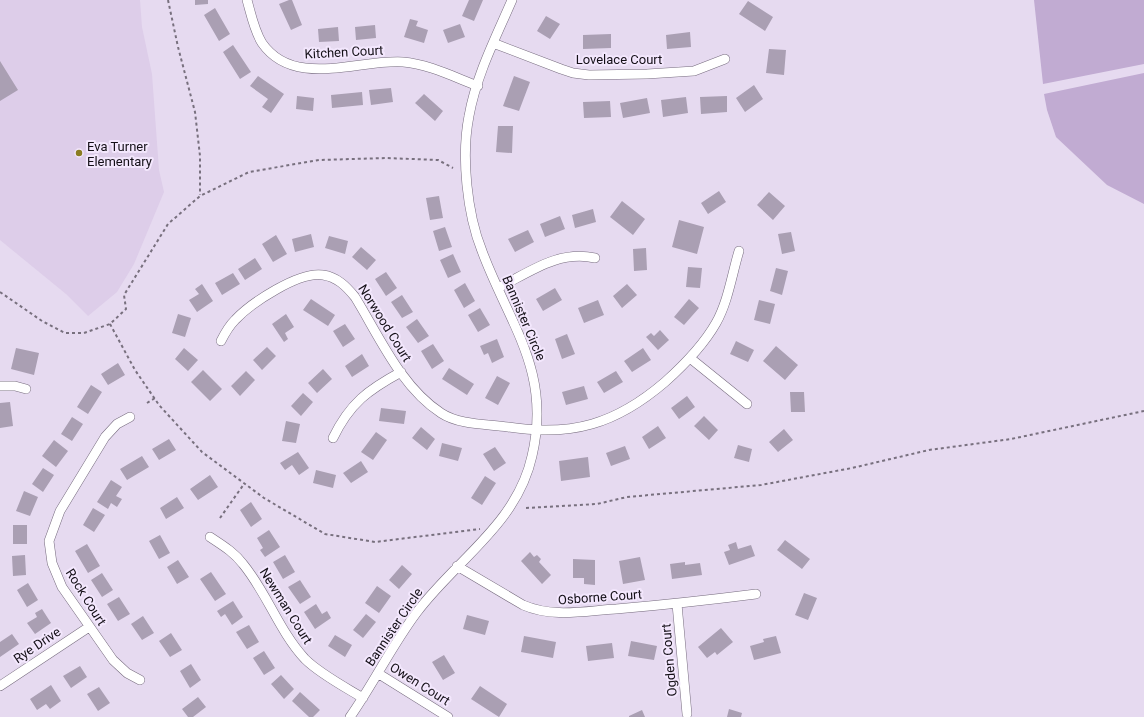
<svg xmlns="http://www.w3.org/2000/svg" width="1144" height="717" viewBox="0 0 1144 717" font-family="Roboto,sans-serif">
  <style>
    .built { fill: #ddcde9 }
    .green { fill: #c1abd2 }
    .building { fill: #aa9fb3 }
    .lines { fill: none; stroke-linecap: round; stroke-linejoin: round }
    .street-casing { stroke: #776c7f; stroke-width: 10 }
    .path { stroke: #78707e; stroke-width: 2; stroke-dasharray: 3 3; stroke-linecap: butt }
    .street { stroke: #fff; stroke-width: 9 }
    .poi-dot { fill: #8a7c22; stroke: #f3e7fd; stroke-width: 1.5 }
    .labels { text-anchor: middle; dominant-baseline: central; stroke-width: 4; stroke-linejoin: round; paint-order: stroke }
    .street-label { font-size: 13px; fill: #130f16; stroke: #f3e7fd }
    .poi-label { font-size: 13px; fill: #130f16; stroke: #f3e7fd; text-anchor: start }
  </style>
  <rect width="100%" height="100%" fill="#e6daf0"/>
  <path class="built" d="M0,0H140L142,27L152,74L159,170L164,192L134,264L117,292L88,316L66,294L0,240Z"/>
  <path class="green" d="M1034,0H1144V64L1043,84Z
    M1144,73V204L1107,185L1056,137L1047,110L1044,94Z"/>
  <path class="building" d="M195,0H208V4L195,5Z
    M289,0H292L302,25L291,30L279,4Z
    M469,0H483L474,21L462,16Z
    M748,1L773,17L765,31L739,14Z
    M215,8L230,34L219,41L204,15Z
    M546,16L560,24L550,39L537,31Z
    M410,19L418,21L416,26L428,30L424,43L404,37Z
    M460,24L465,37L448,43L443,30Z
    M375,25L376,38L356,40L355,27Z
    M338,27L339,41L319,42L318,29Z
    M690,32L691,47L667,49L666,35Z
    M611,34V48L583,49V35Z
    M233,45L251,72L240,79L223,52Z
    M769,49L786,50L784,75L766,73Z
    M0,61L18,90L0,101Z
    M258,76L284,94L271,113L262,107L268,99L250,86Z
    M514,76L530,82L519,111L503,106Z
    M754,85L763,99L745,112L736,98Z
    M391,88L393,102L371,105L369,90Z
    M362,92L363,105L332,108L331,95Z
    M424,94L443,111L435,121L415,103Z
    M297,96L314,98L313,111L296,109Z
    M727,96V112L701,114L700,97Z
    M686,97L688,113L663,117L661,100Z
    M647,98L650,113L623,118L620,103Z
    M610,101L611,117L584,118L583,102Z
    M498,126H513L512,153L496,152Z
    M719,191L726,202L708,214L701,203Z
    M769,192L785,206L773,220L757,205Z
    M439,196L443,218L430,220L426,198Z
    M622,201L645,219L633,235L610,217Z
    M593,209L596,222L575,228L572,215Z
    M560,216L565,229L545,237L540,224Z
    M679,220L704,227L697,254L672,247Z
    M445,227L452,247L439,251L433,231Z
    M528,230L534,242L515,252L508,239Z
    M791,232L795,251L782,254L778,234Z
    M311,234L314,247L295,252L292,239Z
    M276,235L287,254L273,262L262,244Z
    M329,236L348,241L345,254L325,248Z
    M361,247L376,260L367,270L352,257Z
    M646,248L647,270L634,271L633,249Z
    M453,254L461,272L448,278L440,260Z
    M255,258L262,269L245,280L238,269Z
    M688,267L702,268L700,288L686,287Z
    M776,268L788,271L782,295L770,291Z
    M386,272L397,288L386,296L375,279Z
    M233,273L240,284L222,295L215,283Z
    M465,283L475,301L464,308L454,290Z
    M202,284L213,301L197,312L189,300L199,294L195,289Z
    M627,284L637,295L622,308L613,296Z
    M555,288L562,300L543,311L536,299Z
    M402,295L413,312L402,318L391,302Z
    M311,299L335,315L328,326L303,310Z
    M689,299L699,308L684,325L674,317Z
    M598,300L604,315L584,323L578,308Z
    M759,300L775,304L770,324L754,320Z
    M480,308L490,325L478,332L468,315Z
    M178,314L191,318L185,337L172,333Z
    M286,314L294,327L285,333L288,339L284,342L272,324Z
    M417,319L429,336L418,343L406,327Z
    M345,324L355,339L343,347L333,331Z
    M660,330L669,340L658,350L646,337L651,333L654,336Z
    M567,334L575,354L562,359L555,339Z
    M497,339L504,357L492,363L488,353L484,355L480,346Z
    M736,341L754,350L748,362L730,354Z
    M433,344L444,361L432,369L421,351Z
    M776,346L798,365L785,380L763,361Z
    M267,347L276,356L262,370L253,360Z
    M16,348L39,353L34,375L11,369Z
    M184,348L198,360L188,371L175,359Z
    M643,348L651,360L632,372L624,361Z
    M362,354L369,366L352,377L345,366Z
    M118,363L125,375L108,385L101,374Z
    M449,368L474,384L467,395L442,379Z
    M323,369L332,379L317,393L308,383Z
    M203,370L222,389L210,401L191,382Z
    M246,371L255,380L240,396L231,386Z
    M616,371L623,382L604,393L597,382Z
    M497,376L510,383L498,405L485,398Z
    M91,385L102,392L88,414L77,407Z
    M584,386L588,399L566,405L562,392Z
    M790,392H804L805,412H791Z
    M303,393L313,402L301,416L291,406Z
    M687,396L695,407L679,419L671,408Z
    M10,402L13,426L0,428V403Z
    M381,408L406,411L404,424L379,421Z
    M704,416L718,430L709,440L694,426Z
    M72,417L83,424L72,441L61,434Z
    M286,421L300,424L296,443L282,441Z
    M658,426L666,438L649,449L642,437Z
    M421,427L435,439L427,450L412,438Z
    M784,429L793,440L778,452L769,442Z
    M376,432L387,440L373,460L361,452Z
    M169,439L176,450L159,460L152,449Z
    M54,440L68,451L56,467L42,456Z
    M442,443L462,448L458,461L439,456Z
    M738,445L752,449L749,462L734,458Z
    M625,446L630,459L611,466L606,453Z
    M495,447L506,463L494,471L483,454Z
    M298,452L309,468L299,475L292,465L285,470L280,463Z
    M142,456L149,467L127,480L120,469Z
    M588,457L590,477L561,481L559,461Z
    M361,461L368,472L351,483L343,473Z
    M43,468L54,475L43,492L32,484Z
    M316,470L336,475L333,488L313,483Z
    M210,475L218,487L198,500L190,489Z
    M485,476L496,483L482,505L471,498Z
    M111,480L122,487L116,496L122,499L117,507L111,503L108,509L97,502Z
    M24,491L38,497L30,516L16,511Z
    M177,497L184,508L166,519L160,508Z
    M251,502L262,519L251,527L240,510Z
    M93,508L105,515L94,532L83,525Z
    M13,525H27V544H13Z
    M269,530L280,547L265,557L260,550L263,548L257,538Z
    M160,535L170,553L159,559L149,541Z
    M785,540L810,559L802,569L777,550Z
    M736,542L738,549L751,545L755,556L729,565L724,552L730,550L728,545Z
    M87,544L100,566L88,573L75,551Z
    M530,552L534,557L537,555L541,559L539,562L551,575L542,584L521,561Z
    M25,555L26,575L13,576L12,556Z
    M285,555L295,572L283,579L273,562Z
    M640,557L645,580L623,584L619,561Z
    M573,559L595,560V585L584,584V578H573Z
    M178,560L189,577L177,584L167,567Z
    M685,562V565L700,563L702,575L672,579L670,564Z
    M402,565L412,574L399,589L389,580Z
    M211,572L226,594L215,601L200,579Z
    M102,573L113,590L102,597L91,580Z
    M300,580L311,597L300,604L288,587Z
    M28,583L38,600L27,607L17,590Z
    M377,586L391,596L379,613L365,603Z
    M804,593L817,598L808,620L795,615Z
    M119,597L130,614L118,621L107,604Z
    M233,601L243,617L232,625L225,614L221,617L217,611Z
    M316,604L322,614L327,611L331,618L315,629L304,612Z
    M42,609L51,623L35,634L27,623L37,617L35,613Z
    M366,614L376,622L363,638L353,630Z
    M467,615L489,621L485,635L463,629Z
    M143,616L154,633L142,640L131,624Z
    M249,625L259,642L247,649L236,632Z
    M721,628L733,642L717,655L715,652L707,658L698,647Z
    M171,633L182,650L170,657L159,641Z
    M12,634L19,644L0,657V642Z
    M335,635L352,645L345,657L328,646Z
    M524,636L556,642L553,658L521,652Z
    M776,636L781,653L754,660L750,646L764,642L763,639Z
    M631,641L657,646L654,660L628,656Z
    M612,643L614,658L588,661L586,646Z
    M264,651L275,668L264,675L253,658Z
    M444,655L455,673L443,680L432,662Z
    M191,664L201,680L190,688L180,671Z
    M80,666L87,677L71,688L63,676Z
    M281,675L294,689L284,699L271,684Z
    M51,685L61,701L50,709L46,704L37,710L30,699Z
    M480,686L507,704L499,717L471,699Z
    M99,687L110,703L98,711L87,694Z
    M300,692L320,710L313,717H309L292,701Z
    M198,697L206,707L193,717H188L182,709Z
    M729,709L742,713L741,717H727Z
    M642,710L645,717H629V716Z"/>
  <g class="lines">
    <defs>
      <path id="street" d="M247,0C251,14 254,30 262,43C294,89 358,59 403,62C428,64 454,77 478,86
        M493,43L561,69L573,73L589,75L647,74L694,71L725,59
        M498,288C530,272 558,250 595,258
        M221,341C225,333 229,326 235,320C251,303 299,271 323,275C337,277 346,286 355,297C379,336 401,387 441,413C459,425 487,424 508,427C572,437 616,424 665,382C684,365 703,346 716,323C728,302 732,274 739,251
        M690,358L747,404
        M0,386H15L26,389
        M130,417L117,424L105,437L60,511L49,541L52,563L62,587L113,660L127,673L140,680
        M333,438C350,403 368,390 401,372
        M210,537C222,545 234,552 243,564C267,593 279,631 305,659C320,674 345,687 363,698
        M457,566L523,605C553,618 584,611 616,609C663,605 709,600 756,594
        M677,604L687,714
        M379,674L448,717
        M0,686L89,627
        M350,717C374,683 392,645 417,612C456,560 517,524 532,456C552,371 509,324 482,251C467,214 461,156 469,116C476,76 496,37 512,0"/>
    </defs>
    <use href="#street" class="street-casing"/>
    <path class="path" d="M168,0L178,47L195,112L200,156V195
      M0,292L42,321L65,333H84L110,324L126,309L124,295L168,224L200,196L249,172L319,160L386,158L438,160L453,168
      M110,324L135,370L159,405L202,452L264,498L325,534L375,542L480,529
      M147,403L155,398
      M526,508L597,504L627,497L761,485L852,468L929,450L1011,439L1144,411
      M220,518L244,484"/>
    <use href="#street" class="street"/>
  </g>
  <circle class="poi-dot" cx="79" cy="153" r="4"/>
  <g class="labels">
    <g class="street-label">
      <text transform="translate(344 52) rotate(-3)">Kitchen Court</text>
      <text x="619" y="59">Lovelace Court</text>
      <text transform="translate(524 318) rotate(67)">Bannister Circle</text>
      <text transform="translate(385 323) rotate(58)">Norwood Court</text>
      <text transform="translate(86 597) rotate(58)">Rock Court</text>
      <text transform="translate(600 597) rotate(-4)">Osborne Court</text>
      <text transform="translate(286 606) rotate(58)">Newman Court</text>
      <text transform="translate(394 627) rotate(-56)">Bannister Circle</text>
      <text transform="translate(37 645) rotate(-34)">Rye Drive</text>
      <text transform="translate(669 660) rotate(-95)">Ogden Court</text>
      <text transform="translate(420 684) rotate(32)">Owen Court</text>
    </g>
    <g class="poi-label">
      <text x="87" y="146">Eva Turner<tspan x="87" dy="15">Elementary</tspan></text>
    </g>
  </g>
</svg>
